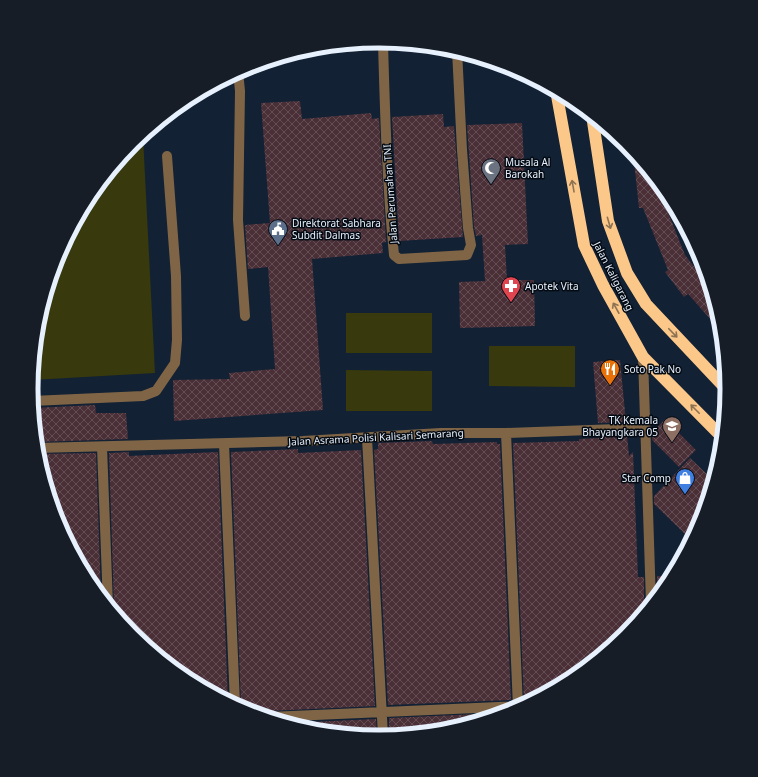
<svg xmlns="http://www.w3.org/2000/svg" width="758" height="777" viewBox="0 0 758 777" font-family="'Noto Sans',sans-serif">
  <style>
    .grass { fill: #38390c }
    .building { fill: url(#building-cross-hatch) }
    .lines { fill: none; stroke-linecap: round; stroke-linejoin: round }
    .minor { stroke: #7f6546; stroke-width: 10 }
    .highway { stroke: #fcc889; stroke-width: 12 }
    .oneway { stroke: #8d7354 }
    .labels { text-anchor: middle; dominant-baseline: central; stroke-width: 3; stroke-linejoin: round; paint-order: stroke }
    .poi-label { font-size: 10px; fill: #e7f1fe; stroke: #050b13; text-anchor: start }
    .street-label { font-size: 10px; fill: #e7f1fe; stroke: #050b13 }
    .rim { fill: none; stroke: #e7f1fe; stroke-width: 5 }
  </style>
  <defs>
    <pattern id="building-cross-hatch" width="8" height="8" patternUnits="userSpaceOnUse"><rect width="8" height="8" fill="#4a2f37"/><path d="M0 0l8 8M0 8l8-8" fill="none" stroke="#644e55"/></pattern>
  </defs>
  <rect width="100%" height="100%" fill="#122134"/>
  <path class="grass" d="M143,136L155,373L32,380L38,320L58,255L90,195L133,142L140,137Z
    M346,313H432V353H346Z
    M489,346H575V387L489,386Z
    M346,370L432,371V411H346Z"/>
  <path class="building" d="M300,101L302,119L371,113L372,119L379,118L386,242L382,243L383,253L312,259L323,410L174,421L173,380L230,379L229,373L275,369L268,267L248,269L245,225L270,223L261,103Z
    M443,114L444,127L454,126L463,237L399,241L392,117Z
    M522,123L528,244L505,245L507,280H534L535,326L460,328L459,282L485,281L482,235L476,236L474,227L467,125Z
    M633,152L668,195L673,204L665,205L685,255L710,287L720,321L721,331L688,294L684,297L665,272L668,270L643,208H639Z
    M620,360L626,422L598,423L593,362Z
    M95,405L96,413H126L128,439L36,442L33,408Z
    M665,419L696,450L679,467L652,440V433Z
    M627,435L629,456L633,452L638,577H644V603L647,608L625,635L572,678L526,703L524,701L513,443L579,441V439L599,438V436Z
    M432,441L433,444L497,442V444H500L511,700L388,705L374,450L378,449V443Z
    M298,449V453L361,450L375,706L269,711L265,712L263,715L241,707V704L231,452Z
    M129,452V456L218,452L228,701L185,678L133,634L112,610L114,605L109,453Z
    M96,453L101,596L90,582L57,521L37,454Z
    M690,458L713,480L703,515L685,534L654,504V496Z
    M657,576H672L657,595Z
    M501,713L447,730L389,735V718Z
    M376,719L377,736L311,730L288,723Z"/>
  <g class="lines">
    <path class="minor" d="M383,43C385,114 387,185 394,255L399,259L467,255L471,245L468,228L462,150L457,50
      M310,48L360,46
      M238,71L240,91L238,220L245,316
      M690,235V239L695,245
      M643,357L651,603
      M32,401L143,396L156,391L175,363L177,340L176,276L167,156
      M506,433L518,707
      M367,438L383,736
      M224,444L235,704
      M102,447L108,605
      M37,448L303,441L441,433H506L645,428
      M269,717L520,706"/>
    <path class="highway" d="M352,43L395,42
      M556,90L584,245L603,285L643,357L722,437
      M592,115L608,221L627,273L646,304L727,390"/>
  </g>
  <defs><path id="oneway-shaft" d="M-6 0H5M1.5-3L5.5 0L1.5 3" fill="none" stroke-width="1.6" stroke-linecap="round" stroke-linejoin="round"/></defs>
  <g class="oneway">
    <use href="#oneway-shaft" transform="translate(573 186) rotate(-100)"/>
    <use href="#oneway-shaft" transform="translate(609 223) rotate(74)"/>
    <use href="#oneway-shaft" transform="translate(616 308) rotate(-119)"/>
    <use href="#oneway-shaft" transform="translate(673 333) rotate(46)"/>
    <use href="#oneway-shaft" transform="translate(695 409) rotate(-135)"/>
  </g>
  <defs>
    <symbol id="mosque-pin" viewBox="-11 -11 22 30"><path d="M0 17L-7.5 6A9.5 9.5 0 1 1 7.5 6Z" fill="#6b7280" stroke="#050b13"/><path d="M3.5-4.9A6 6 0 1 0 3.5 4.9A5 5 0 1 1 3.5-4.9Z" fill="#fff"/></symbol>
    <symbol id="civic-pin" viewBox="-11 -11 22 30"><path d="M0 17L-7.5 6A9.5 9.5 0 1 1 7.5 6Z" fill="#5c6f8a" stroke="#050b13"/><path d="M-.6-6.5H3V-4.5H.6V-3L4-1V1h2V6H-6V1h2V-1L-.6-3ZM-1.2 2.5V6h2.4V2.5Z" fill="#fff"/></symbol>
    <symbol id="pharmacy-pin" viewBox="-11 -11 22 30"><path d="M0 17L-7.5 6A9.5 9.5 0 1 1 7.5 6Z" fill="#e0444e" stroke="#050b13"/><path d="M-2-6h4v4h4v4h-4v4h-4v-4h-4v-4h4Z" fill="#fff"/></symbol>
    <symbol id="restaurant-pin" viewBox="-11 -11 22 30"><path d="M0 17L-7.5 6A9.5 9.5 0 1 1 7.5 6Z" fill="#e8710a" stroke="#050b13"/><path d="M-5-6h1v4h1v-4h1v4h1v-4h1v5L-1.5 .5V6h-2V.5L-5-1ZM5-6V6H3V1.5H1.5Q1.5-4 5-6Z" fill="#fff"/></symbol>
    <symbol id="school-pin" viewBox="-11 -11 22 30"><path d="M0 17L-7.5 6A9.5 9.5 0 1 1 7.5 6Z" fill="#8d6e63" stroke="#050b13"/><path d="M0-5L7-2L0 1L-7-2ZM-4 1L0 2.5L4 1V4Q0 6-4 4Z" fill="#fff"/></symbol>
    <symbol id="shop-pin" viewBox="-11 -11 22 30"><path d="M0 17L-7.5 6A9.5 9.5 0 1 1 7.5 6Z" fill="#3f7fe0" stroke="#050b13"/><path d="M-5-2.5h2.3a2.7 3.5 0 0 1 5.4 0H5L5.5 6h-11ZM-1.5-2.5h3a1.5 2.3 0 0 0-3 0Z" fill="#fff"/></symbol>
  </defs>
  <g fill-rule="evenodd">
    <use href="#mosque-pin" x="480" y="157" width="22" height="30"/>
    <use href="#civic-pin" x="267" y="218" width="22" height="30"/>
    <use href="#pharmacy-pin" x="500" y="275" width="22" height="30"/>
    <use href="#restaurant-pin" x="599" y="358" width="22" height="30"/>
    <use href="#school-pin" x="661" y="415" width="22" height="30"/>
    <use href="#shop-pin" x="674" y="467" width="22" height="30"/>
  </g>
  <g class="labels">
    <g class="poi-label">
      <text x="505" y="162">Musala Al<tspan x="505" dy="12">Barokah</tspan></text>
      <text x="292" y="223">Direktorat Sabhara<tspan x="292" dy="12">Subdit Dalmas</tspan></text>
      <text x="525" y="286">Apotek Vita</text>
      <text x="624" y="369">Soto Pak No</text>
      <text x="658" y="420" text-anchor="end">TK Kemala<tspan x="658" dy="12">Bhayangkara 05</tspan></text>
      <text x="671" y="478" text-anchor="end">Star Comp</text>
    </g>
    <g class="street-label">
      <text transform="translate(390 194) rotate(-94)">Jalan Perumahan TNI</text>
      <text transform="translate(614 276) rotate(63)">Jalan Kaligarang</text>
      <text transform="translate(376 437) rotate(-3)">Jalan Asrama Polisi Kalisari Semarang</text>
    </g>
  </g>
  <path d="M0 0H758V777H0ZM38 389a341 341 0 1 1 682 0a341 341 0 1 1-682 0Z" fill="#171d26" fill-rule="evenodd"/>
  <path class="rim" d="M38 389a341 341 0 1 1 682 0a341 341 0 1 1-682 0Z"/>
</svg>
